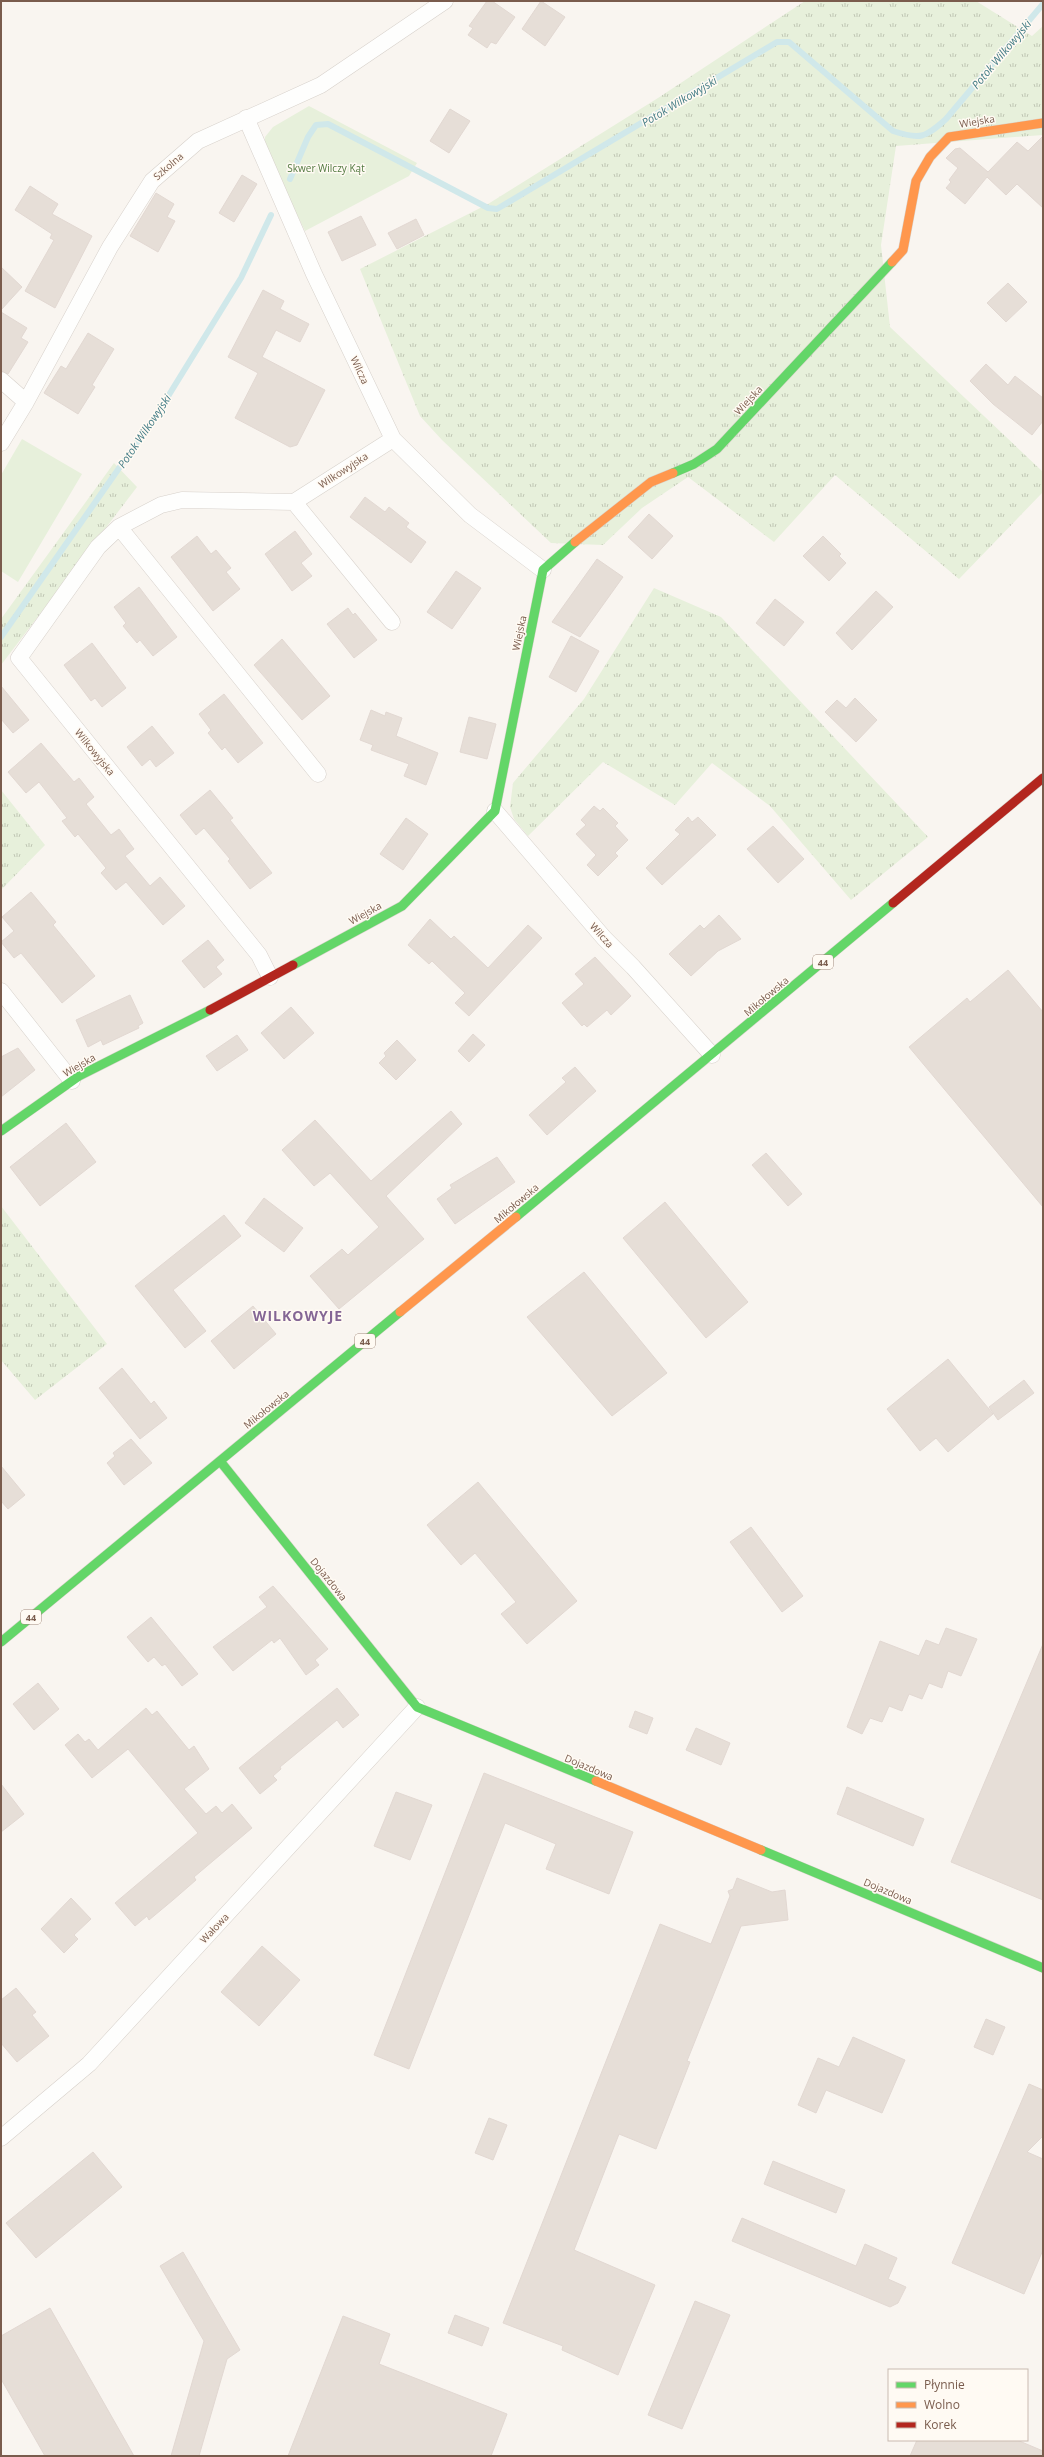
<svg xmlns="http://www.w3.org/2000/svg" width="1044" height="2457" viewBox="0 0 1044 2457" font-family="'Open Sans',sans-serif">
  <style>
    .grass { fill: url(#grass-tufts) }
    .park { fill: #e7f0db }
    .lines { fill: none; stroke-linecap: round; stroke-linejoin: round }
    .stream { stroke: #d0e8ea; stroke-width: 6 }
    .building { fill: #e6ded7; stroke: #e2d8d2 }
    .street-casing { stroke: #d7d1cb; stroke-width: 17 }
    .fast-casing { stroke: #d9d2cb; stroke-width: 10 }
    .slow-casing { stroke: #d9d2cb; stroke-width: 10 }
    .jam-casing { stroke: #d9d2cb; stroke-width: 10 }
    .street { stroke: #fefefd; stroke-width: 16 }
    .fast { stroke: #63d668; stroke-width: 9 }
    .slow { stroke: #ff974d; stroke-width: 9 }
    .jam { stroke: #b3261e; stroke-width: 9 }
    .labels { text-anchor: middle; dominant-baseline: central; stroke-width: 3; stroke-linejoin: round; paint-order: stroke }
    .shield { fill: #fffaf3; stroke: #a28b7f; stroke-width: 1 }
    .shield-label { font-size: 9px; font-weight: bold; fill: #7a5c4d }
    .street-label { font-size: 10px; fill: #7a5c4d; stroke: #fffaf3 }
    .park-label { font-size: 10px; fill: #537a41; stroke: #fffaf3 }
    .water-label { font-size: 11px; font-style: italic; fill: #437c86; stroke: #fffaf3 }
    .district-label { font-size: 14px; font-weight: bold; letter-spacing: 1px; fill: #846695; stroke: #fffaf3 }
  </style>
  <defs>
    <pattern id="grass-tufts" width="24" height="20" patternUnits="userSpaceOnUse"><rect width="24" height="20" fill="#e7f0db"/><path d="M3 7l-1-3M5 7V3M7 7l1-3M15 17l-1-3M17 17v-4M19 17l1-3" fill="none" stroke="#c0c6b4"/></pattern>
  </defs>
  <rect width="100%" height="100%" fill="#f9f5f0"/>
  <path class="grass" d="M805,1H976L1032,36L1043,26V135L896,146L881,245L890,327L1043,472V492L959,579L835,475L774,542L688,477L642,508L603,545L551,543L442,440L420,416L360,269L488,204L658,98Z
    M114,463L137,487L1,665V619Z
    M654,588L721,617L928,837L851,900L770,806L712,763L675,805L603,762L528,836L514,819L510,807L513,783L584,699Z
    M1,790L45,845L1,890Z
    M1,1206L107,1344L35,1400L1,1360Z"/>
  <path class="park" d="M309,106L417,163L409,176L305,231L265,149V137L273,127Z
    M22,439L82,474L18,582L1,571V475Z"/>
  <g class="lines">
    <path class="stream" d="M290,179L308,137L316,125L328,124L488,208L497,209L777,42H789L893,131C920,140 925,138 946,119L1043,4
      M1,637L159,411L241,278L271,215"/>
  </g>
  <path class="building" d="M487,1H492L515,17L496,44L491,42L487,48L468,35L473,28L469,26Z
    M541,1L565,17L545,46L522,29Z
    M450,109L470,121L449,153L430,141Z
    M1043,136V208L1017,184L1006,195L987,177L965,204L946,188L951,182L949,180L958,168L946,158L955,149L960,148L988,172L1017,142L1028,151Z
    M242,175L257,184L234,222L219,213Z
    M30,186L58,204L52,214L92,236L55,308L25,291L54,240L50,238L52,234L15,210Z
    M156,193L174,204L167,217L175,221L158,252L130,236Z
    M361,216L376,245L342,261L328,232Z
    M416,219L424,235L397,249L388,233Z
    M1,267L22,287L1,310Z
    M1008,283L1027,302L1006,322L987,303Z
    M263,290L284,301L280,309L309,324L300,342L276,330L262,357L325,390L297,445L290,447L235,418L258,373L228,357Z
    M1,312L27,328L21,338L28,342L8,374L1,371Z
    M88,333L114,349L92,385L95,387L78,414L44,393L61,366L66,369Z
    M986,364L1008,385L1015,376L1043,398V421L1032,435L993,404L970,381Z
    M365,497L385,512L389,507L409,523L406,527L426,542L411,563L350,517Z
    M649,514L673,536L652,559L628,537Z
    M295,531L312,554L301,563L312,576L292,591L265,554Z
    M197,536L211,554L216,550L231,568L226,572L240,589L213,611L171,557Z
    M823,536L841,554L839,556L846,563L829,581L803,556Z
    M597,559L623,577L580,637L552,622Z
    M456,571L481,588L452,629L427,612Z
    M139,587L177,637L153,656L140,640L137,643L123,626L126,623L114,607Z
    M876,591L893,607L852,650L836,633Z
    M775,599L804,622L784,646L756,623Z
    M348,608L353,615L355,613L377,640L354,658L327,624Z
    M571,636L599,651L576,692L549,677Z
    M282,639L330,696L302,720L254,665Z
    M92,643L126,688L102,707L95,698L91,701L64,665Z
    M1,686L29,720L13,733L1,719Z
    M224,694L263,743L238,763L225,747L222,750L208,733L211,730L199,714Z
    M855,698L877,720L856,742L825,712L837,700L846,708Z
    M371,710L385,716L386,712L402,718L396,736L438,753L426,785L404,776L409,764L371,750L373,745L360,740Z
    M469,717L496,724L487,759L460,752Z
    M152,726L174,753L156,767L150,759L142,766L127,747Z
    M41,743L74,782L79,778L94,797L86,804L111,835L119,829L134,849L125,856L150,886L160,877L185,906L163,925L126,882L116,890L101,873L106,868L78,834L75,837L62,821L67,818L39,782L26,793L8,772Z
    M210,790L233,818L230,820L272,873L250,889L228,861L230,859L204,828L196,835L180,815Z
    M594,806L600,811L603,808L618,823L615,826L628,840L615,853L618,856L598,876L587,865L596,855L576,834L586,825L581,820Z
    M688,817L692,822L698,817L716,835L662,885L646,868L680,834L675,830Z
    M406,818L428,834L403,870L380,854Z
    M773,826L804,859L778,883L747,849Z
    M31,892L56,922L53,925L95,976L62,1003L21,953L14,958L1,942L14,931L2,917Z
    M719,915L741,939L718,951L691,976L669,954L700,925L704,929Z
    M430,919L451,939L454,936L488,968L528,925L542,938L469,1016L455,1003L465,993L432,961L429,964L408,945Z
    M208,940L224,960L216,967L222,974L204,988L182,961Z
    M595,957L631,996L611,1015L607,1010L587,1027L584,1024L582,1026L562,1003L584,984L575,974Z
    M1008,970L1043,1012V1207L909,1047L967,998L970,1002Z
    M130,995L143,1023L138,1026L139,1028L103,1045L101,1040L88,1047L76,1020Z
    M291,1007L314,1033L284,1059L261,1033Z
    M473,1034L485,1045L469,1062L458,1051Z
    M237,1035L248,1050L217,1071L206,1056Z
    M397,1040L416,1060L396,1080L379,1063L386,1056L384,1053Z
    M18,1048L35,1070L1,1097V1057Z
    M575,1067L596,1091L547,1135L529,1115L566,1082L562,1078Z
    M451,1111L462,1124L386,1196L424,1239L339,1309L310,1276L342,1249L348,1255L379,1227L330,1173L314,1186L282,1150L315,1120L371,1181Z
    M66,1123L96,1162L40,1206L10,1167Z
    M766,1153L802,1194L788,1206L752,1165Z
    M497,1157L515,1182L455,1224L437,1199L452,1188L450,1185Z
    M264,1198L303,1228L284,1252L245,1223Z
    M665,1202L748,1302L706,1338L623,1238Z
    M224,1215L241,1236L173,1290L206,1331L185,1348L135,1286Z
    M584,1272L667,1373L612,1416L527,1317Z
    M253,1306L276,1334L234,1369L211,1341Z
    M948,1359L993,1414L948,1452L936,1438L920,1451L887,1409Z
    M122,1368L151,1404L154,1401L167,1418L140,1439L99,1388Z
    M1024,1380L1034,1393L998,1420L989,1407Z
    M131,1439L152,1463L124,1485L107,1463L115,1456L113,1453Z
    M1,1466L25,1495L8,1509L1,1501Z
    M478,1482L577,1601L527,1644L501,1614L516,1602L475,1553L461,1565L427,1525Z
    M751,1527L803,1596L782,1612L730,1542Z
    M273,1586L328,1649L315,1660L319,1665L306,1675L280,1638L274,1643L272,1640L233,1671L213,1647L267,1607L259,1597Z
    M151,1617L198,1674L182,1686L165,1664L162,1666L154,1657L148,1662L127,1637Z
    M946,1628L977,1639L961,1676L948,1671L942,1688L929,1683L922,1699L909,1694L902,1711L889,1706L882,1722L870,1718L862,1734L847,1727L880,1641L919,1656L926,1640L939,1645Z
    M1043,1644V1900L951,1862Z
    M38,1683L59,1709L34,1730L13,1704Z
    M337,1688L359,1715L343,1728L337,1720L280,1767L281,1769L273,1776L277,1780L260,1794L239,1768Z
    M146,1708L152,1715L157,1711L189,1750L194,1746L209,1769L184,1789L206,1814L216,1806L222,1813L232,1804L252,1828L194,1877L196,1880L173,1900L149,1920L147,1916L135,1926L115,1903L198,1833L128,1749L92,1778L65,1745L78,1734L85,1742L89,1739L98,1750Z
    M635,1711L653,1718L647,1734L629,1727Z
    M696,1728L730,1743L721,1765L686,1750Z
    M484,1773L633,1832L609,1894L546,1869L556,1844L505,1823L409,2069L374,2055Z
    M1,1784L24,1814L1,1832Z
    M847,1787L924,1819L913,1846L837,1814Z
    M396,1792L432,1805L410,1860L374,1846Z
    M737,1878L772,1892L785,1890L788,1920L741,1926L687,2061L690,2062L656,2149L619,2134L574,2250L655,2285L618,2375L562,2350L563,2346L503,2323L660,1924L711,1944L730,1896L728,1891L733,1889Z
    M71,1898L91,1919L74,1935L78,1939L64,1953L41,1929Z
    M262,1946L300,1980L259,2026L221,1992Z
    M16,1988L36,2012L32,2015L49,2036L17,2062L1,2043V2000Z
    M986,2019L1005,2027L993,2055L974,2047Z
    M853,2037L905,2060L882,2113L826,2090L816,2113L798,2105L818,2058L839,2067Z
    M1029,2084L1043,2090V2136L1027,2152L1043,2159V2250L1024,2294L952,2263Z
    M489,2118L507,2125L493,2160L475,2153Z
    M93,2152L122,2187L36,2258L6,2223Z
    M773,2161L845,2190L836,2213L764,2184Z
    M742,2218L856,2266L865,2244L897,2258L888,2279L906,2287L898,2303L890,2307L732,2241Z
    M183,2252L240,2350L227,2359L199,2456H171L204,2341L160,2266Z
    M695,2301L730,2315L682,2429L648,2415Z
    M50,2308L134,2456H45L1,2379V2336Z
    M455,2315L489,2328L482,2346L448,2333Z
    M343,2316L390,2334L379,2364L507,2414L491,2456H288Z
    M917,2440H1017L1043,2451V2456H910Z"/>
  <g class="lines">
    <defs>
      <path id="street" d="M246,118L314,274L393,439L470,515L543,570
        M1,380L26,402
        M1,443L26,402L110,247L152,181L198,141L321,85L445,1
        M294,502L392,622
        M119,527L318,774
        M495,811L604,938L633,967L712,1055
        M270,977L259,955L19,658L98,547L119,527L161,505L182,500L294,502L393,439
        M1,991L72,1081
        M1,2138L89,2064L417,1707"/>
      <path id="fast" d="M673,473L694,464L717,449L892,262
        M293,965L402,906L495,811L543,570L575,542
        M1,1131L79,1076L210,1010
        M516,1217L893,903
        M220,1461L417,1707L596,1781
        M1,1642L400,1312
        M761,1850L1043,1968"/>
      <path id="slow" d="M892,262L903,250L916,181L930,157L949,137L1043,123
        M575,542L651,482L673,473
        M400,1312L516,1217
        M596,1781L761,1850"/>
      <path id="jam" d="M893,903L1043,778
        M210,1010L293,965"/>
    </defs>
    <use href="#street" class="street-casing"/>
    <use href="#fast" class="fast-casing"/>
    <use href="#slow" class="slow-casing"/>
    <use href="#jam" class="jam-casing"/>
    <use href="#street" class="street"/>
    <use href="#fast" class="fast"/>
    <use href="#slow" class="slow"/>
    <use href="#jam" class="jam"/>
  </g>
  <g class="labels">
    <g class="shield">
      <rect x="813" y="955" width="20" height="14" rx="3"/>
      <rect x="355" y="1334" width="20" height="14" rx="3"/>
      <rect x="21" y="1610" width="20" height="14" rx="3"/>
    </g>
    <g class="shield-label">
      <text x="823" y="962">44</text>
      <text x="365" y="1341">44</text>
      <text x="31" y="1617">44</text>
    </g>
    <g class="street-label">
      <text transform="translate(977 121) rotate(-9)">Wiejska</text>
      <text transform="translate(168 166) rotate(-41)">Szkolna</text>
      <text transform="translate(360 370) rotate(65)">Wilcza</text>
      <text transform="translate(748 400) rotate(-47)">Wiejska</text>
      <text transform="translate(343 470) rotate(-33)">Wilkowyjska</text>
      <text transform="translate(519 633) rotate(-78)">Wiejska</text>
      <text transform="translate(95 752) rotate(51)">Wilkowyjska</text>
      <text transform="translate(365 913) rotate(-29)">Wiejska</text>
      <text transform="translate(602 935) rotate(48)">Wilcza</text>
      <text transform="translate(766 996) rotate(-40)">Mikołowska</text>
      <text transform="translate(79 1065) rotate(-30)">Wiejska</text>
      <text transform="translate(516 1203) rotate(-40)">Mikołowska</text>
      <text transform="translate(266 1409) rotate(-39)">Mikołowska</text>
      <text transform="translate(329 1579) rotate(51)">Dojazdowa</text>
      <text transform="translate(589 1767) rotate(23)">Dojazdowa</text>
      <text transform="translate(888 1891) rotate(23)">Dojazdowa</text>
      <text transform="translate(214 1928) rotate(-47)">Wałowa</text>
    </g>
    <g class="park-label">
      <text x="326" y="168">Skwer Wilczy Kąt</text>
    </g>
    <g class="water-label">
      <text transform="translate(1001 54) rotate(-50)">Potok Wilkowyjski</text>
      <text transform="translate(679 101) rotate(-31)">Potok Wilkowyjski</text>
      <text transform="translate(144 431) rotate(-56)">Potok Wilkowyjski</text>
    </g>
    <g class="district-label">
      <text x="298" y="1315">WILKOWYJE</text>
    </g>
  </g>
  <rect width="1044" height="2457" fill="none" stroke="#7a5c4d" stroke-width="4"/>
  <rect x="888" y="2369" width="140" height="72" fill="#fffaf3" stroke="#cabbb1"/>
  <rect x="896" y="2382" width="20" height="6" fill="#63d668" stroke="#cabbb1"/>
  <text x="924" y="2389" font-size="12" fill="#7a5c4d">Płynnie</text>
  <rect x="896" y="2402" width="20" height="6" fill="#ff974d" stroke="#cabbb1"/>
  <text x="924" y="2409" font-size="12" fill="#7a5c4d">Wolno</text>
  <rect x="896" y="2422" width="20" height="6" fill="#b3261e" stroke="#cabbb1"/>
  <text x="924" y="2429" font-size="12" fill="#7a5c4d">Korek</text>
</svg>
